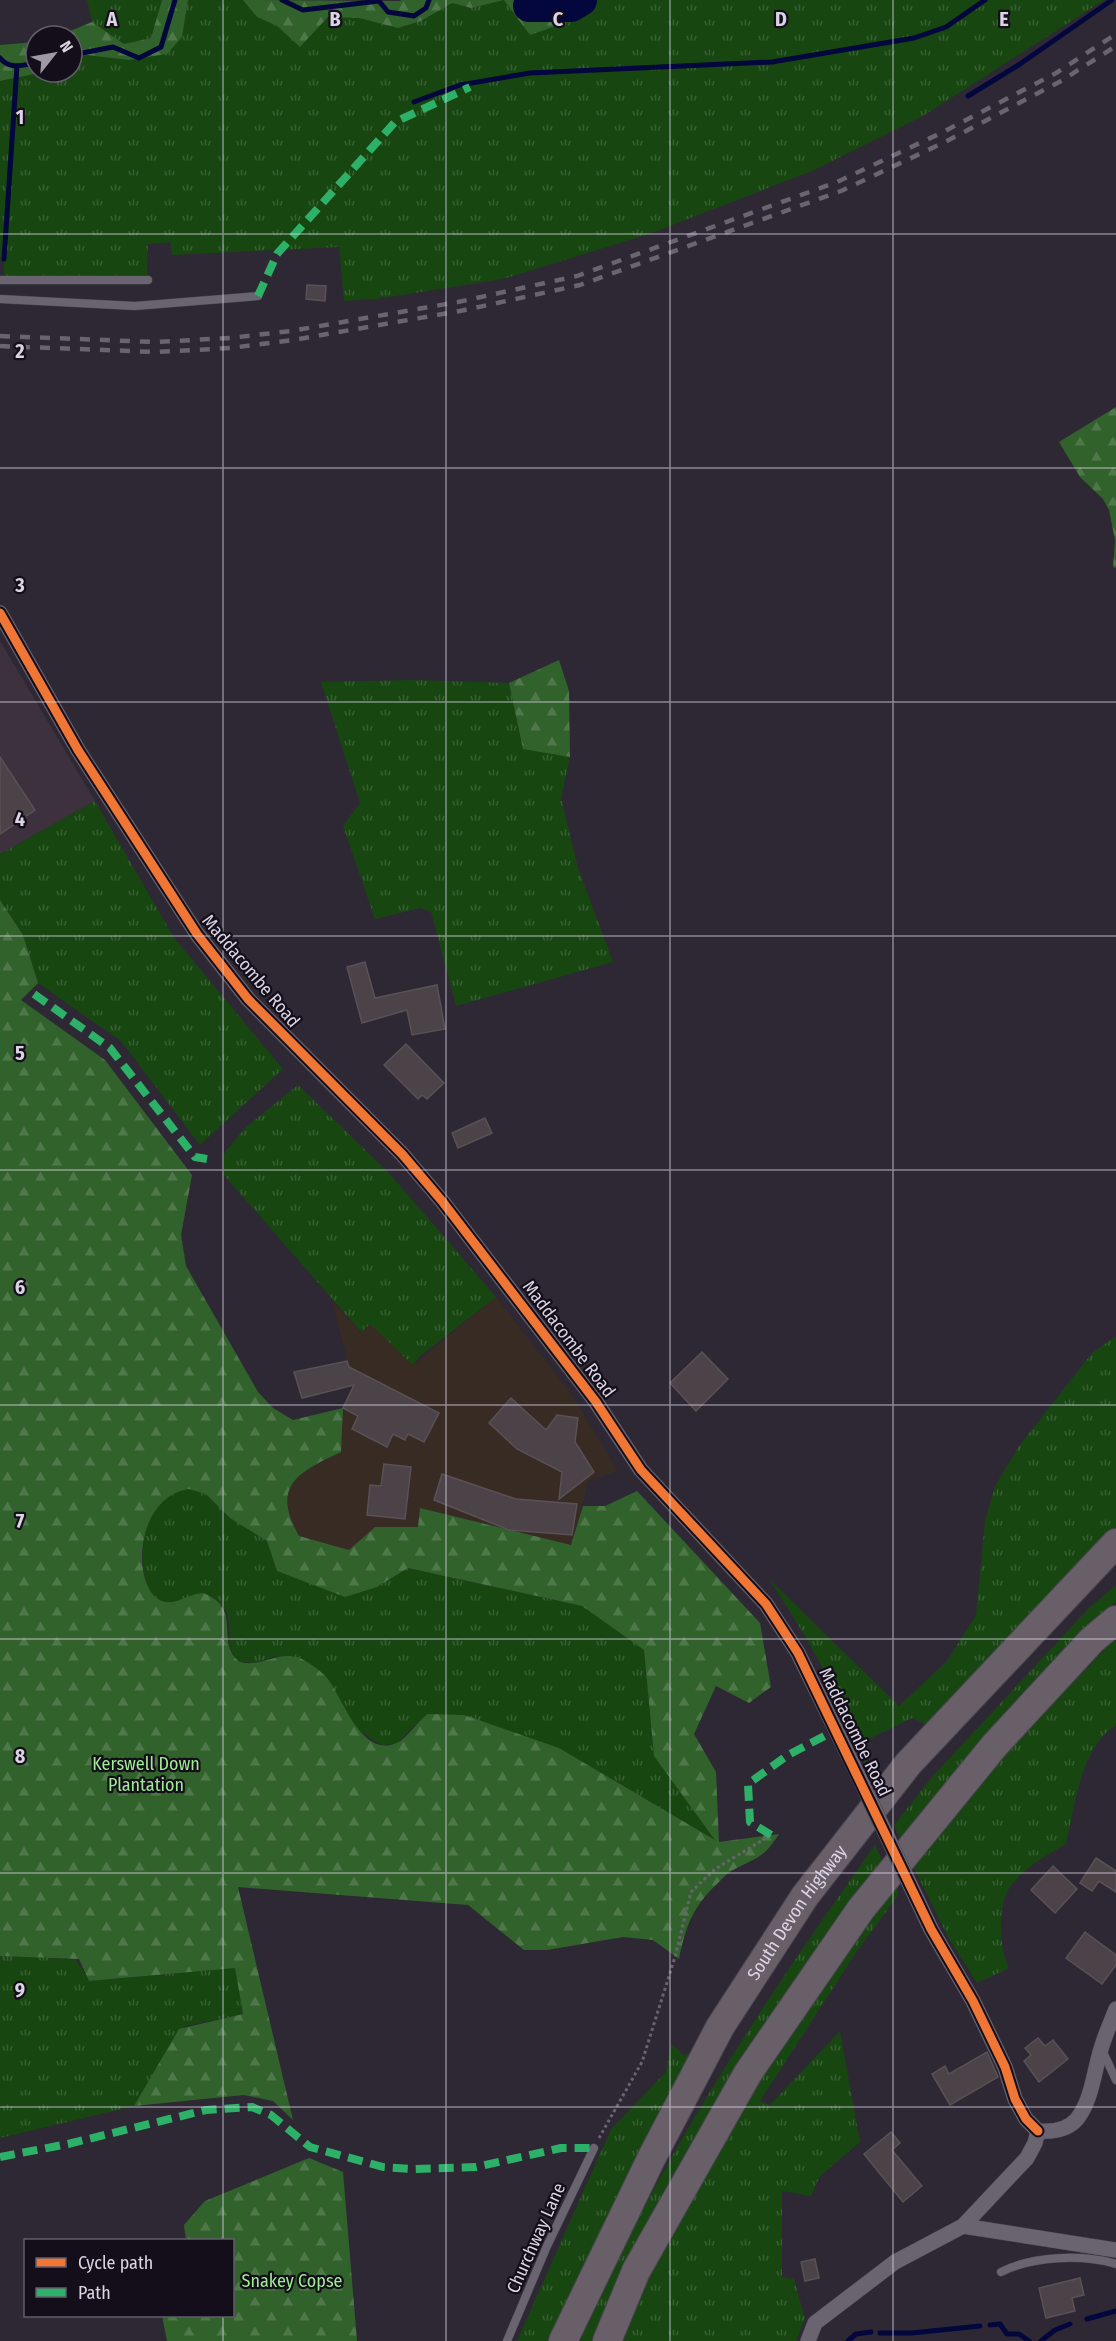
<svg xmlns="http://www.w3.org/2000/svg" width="1116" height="2341" viewBox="0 0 1116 2341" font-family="'Fira Sans Condensed',sans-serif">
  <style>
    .commercial { fill: #382b23 }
    .industrial { fill: #3d313e }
    .grass { fill: url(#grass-tufts) }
    .forest { fill: url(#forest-firs); fill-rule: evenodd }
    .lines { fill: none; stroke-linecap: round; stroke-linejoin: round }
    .stream { stroke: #04063e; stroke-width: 5 }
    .river { stroke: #04063e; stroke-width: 32 }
    .building { fill: #4b4348; stroke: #595156; stroke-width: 1.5 }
    .lane-casing { stroke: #494450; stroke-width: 9 }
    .street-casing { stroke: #494450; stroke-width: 16 }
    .highway-casing { stroke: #494450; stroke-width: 30 }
    .path { stroke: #68646f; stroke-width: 3; stroke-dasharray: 3 3; stroke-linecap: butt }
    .lane { stroke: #696470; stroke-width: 8 }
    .street { stroke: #696470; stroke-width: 15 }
    .highway { stroke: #685f69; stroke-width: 28 }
    .rail { stroke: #69646f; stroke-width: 4.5; stroke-dasharray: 10 10; stroke-linecap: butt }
    .street-bridge-casing { stroke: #494450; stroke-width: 16; stroke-linecap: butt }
    .street-bridge { stroke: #696470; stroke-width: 15 }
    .quiet { stroke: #2db169; stroke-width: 8; stroke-dasharray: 15 8; stroke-linecap: butt }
    .cycleway-casing { stroke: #130e19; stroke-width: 13 }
    .cycleway { stroke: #f07635; stroke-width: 9 }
    .grid { fill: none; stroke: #dbd4e5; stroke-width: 1.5; stroke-opacity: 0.55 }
    .labels { text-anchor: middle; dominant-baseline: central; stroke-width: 4.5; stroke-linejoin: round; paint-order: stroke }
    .street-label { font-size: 18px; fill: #dbd4e5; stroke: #130e19 }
    .park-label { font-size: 18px; fill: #9fed93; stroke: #130e19 }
    .grid-label { font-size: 20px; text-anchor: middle; font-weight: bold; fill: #dbd4e5; stroke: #130e19; stroke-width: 4.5; stroke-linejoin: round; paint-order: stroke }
  </style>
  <defs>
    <pattern id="grass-tufts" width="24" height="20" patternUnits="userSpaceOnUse" patternTransform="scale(1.5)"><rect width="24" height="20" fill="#174611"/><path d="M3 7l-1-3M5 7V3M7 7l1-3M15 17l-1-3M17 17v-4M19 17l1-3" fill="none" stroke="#386034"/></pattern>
    <pattern id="forest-firs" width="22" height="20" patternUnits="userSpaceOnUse" patternTransform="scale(1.5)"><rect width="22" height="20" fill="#32622c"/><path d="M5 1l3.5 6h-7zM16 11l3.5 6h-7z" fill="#4f784a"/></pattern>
  </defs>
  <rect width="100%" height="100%" fill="#2d2834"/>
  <path class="commercial" d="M496,1297L572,1395L618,1471L588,1481L572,1545L420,1508L418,1527H375L349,1550L299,1536L288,1517V1493L298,1474L341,1452L343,1408L354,1385L331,1299L360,1332L370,1323L413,1365Z"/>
  <path class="industrial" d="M0,641L95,801L0,854Z"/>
  <path class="grass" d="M87,0H162L151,38L124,44L92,22Z
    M188,0H243L257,17L277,26L300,46L328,17L359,18L398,28L421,21L452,3L471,8L504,0L553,27L596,0H1104L923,116L812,171L649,234L503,279L376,299L344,301L339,247L172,255L170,242L148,244L147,275L4,276V259L0,258V81L44,72H72V61L86,55L129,60L182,37Z
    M413,680L509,683L523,748L570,757L561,798L578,868L613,962L456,1006L431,912L420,908L375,919L343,826L360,803L321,682Z
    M95,801L174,938L283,1069L200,1145L121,1041L38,983L23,935L0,900V854Z
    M298,1085L389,1173L496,1297L419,1357L413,1365L370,1324L361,1332L224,1175L223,1155L245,1128Z
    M1116,1336V1557L933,1727L912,1718L869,1739L865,1765C840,1694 810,1641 769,1579L899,1706L947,1661L976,1615L985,1521L995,1486L1019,1446L1092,1353Z
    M189,1489L206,1494L230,1518L267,1541L277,1571L377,1587L408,1568L582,1606L644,1650L654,1756L717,1841L559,1748L420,1720L396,1744L382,1745L374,1741L355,1727L346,1713L276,1656L255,1663L240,1662C221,1648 236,1623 223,1607C201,1578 186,1607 164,1602C136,1594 140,1533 152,1514C160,1501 174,1491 189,1489Z
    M1116,1585V1602L1097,1619L901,1841L894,1825L932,1777L1089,1608Z
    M1116,1638V1725C1080,1748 1075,1806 1066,1844C1047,1855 1027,1866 1013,1883C996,1901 999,1948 1009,1968L977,1983L948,1937L910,1860L986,1773Z
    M875,1845L883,1862L596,2341H580C655,2164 764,2001 875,1845Z
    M893,1881L899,1894L857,1951L760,2101L770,2105L840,2031L860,2142L820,2176L811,2196L782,2191V2277L794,2279L805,2319L796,2341H616L733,2116Z
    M0,1956L75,1959L90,1981L235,1968L243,2014L186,2026L134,2106L0,2138Z
    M671,2043L683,2055L700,2051L684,2100L559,2341H517L611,2129L666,2072Z"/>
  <path class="forest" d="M162,0H188L182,37L167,54L129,60L86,55L72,61V36H58L92,22L124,44L151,38Z
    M243,0L400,1L401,0H596L553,27L530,35L504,0L471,8L452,3L421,21L398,28L359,18L328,17L300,47L277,26L257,17Z
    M36,42V72H44L0,81V45Z
    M1116,407V568L1113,567L1115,540L1109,510L1103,499L1080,477L1059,442Z
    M559,660L569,691L570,757L523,749L509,683Z
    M0,900L23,935L38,983L21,1000L105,1060L192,1175L181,1235L186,1266L258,1392L273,1408L293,1420L343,1408L341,1452C299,1472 270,1485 299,1536L349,1550L375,1527H418L420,1508L571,1545L583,1506H605L637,1491L760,1623L771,1687L749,1703L716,1686L694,1734L716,1772L719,1842L779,1834C763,1859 757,1857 733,1870C727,1873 723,1878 719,1882C693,1906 686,1925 679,1959L653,1940L623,1937L547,1950H524L468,1905L238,1887L293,2120L273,2101L244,2095L134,2106L179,2029L243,2014L235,1968L89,1981L79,1959L0,1956ZM189,1489L206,1494L230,1518L267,1541L277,1571L345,1597L377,1587L408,1568L582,1606L644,1650L654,1756L715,1840L559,1748L464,1715L428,1714C416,1722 407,1740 394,1744C360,1756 342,1696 327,1678C321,1671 310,1663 302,1659C279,1649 262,1668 240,1662C214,1643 244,1608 203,1593C190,1593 179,1604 166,1602C131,1597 131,1498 189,1489Z
    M309,2158L343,2172L357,2341H167L162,2316H232V2240H186L184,2225L205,2201Z"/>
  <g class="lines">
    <path class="stream" d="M282,0L303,10L379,1L388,12L414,16L426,8L429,0
      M524,0L529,6
      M72,55L113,47L139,58L161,47L175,0
      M0,58C9,70 24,65 36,63
      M968,96L1020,64L1112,0
      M414,102L460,85L530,73L772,62L914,38L946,27L985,0
      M4,259L17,66
      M1087,2319L1116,2311
      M990,2325L1000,2324L1007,2334H1019L1029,2341
      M880,2333H912L980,2326
      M848,2341L856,2334L871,2332
      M1041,2341L1055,2330L1070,2324"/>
    <path class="river" d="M529,6H571L581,0"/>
  </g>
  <path class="building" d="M307,285L326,286L325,301L306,299Z
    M0,757L35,810L0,834Z
    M365,962L375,998L437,985L445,1029L412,1035L407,1010L362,1023L347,967Z
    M406,1044L444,1083L427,1099L422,1095L418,1099L384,1065Z
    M485,1118L492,1133L458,1148L452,1133Z
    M702,1352L728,1379L696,1411L670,1383Z
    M347,1361L349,1367L439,1413L424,1442L408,1434L405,1440L393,1434L387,1447L352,1429L358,1416L343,1408L354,1385L302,1398L294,1372Z
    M511,1398L546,1430L557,1415L578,1418L575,1442L594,1472L559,1499L562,1472L517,1449L489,1423Z
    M384,1464L411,1467L405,1519L367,1515L370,1485L381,1486Z
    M442,1474L516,1499L577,1504L572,1535L509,1530L434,1500Z
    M1096,1858L1116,1871V1892L1099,1881L1092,1891L1080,1883Z
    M1053,1866L1077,1889L1055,1913L1031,1890Z
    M1085,1932L1116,1955V1965L1102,1984L1066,1958Z
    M1038,2038L1045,2046L1053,2040L1068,2059L1039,2082L1024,2061L1031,2055L1025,2048Z
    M987,2052L998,2077L950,2105L932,2074L945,2066L949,2074Z
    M891,2132L900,2143L892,2150L922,2186L903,2202L864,2154Z
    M815,2259L819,2278L805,2281L801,2262Z
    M1080,2278L1084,2295L1072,2298L1075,2311L1046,2318L1039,2288Z"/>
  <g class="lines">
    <defs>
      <path id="lane" d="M0,280H148
        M0,299L135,306L258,296
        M1103,2052L1116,2080
        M1001,2272C1033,2256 1081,2254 1116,2264
        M507,2341L547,2246L594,2148"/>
      <path id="street" d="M0,613L78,750L197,934L248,999L402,1154L442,1201L596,1402L641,1470L766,1604L798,1653L858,1775
        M931,1929L973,2001L1005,2067L1015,2099L1026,2119L1038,2131
        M1038,2131C1052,2132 1067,2131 1077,2119C1092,2100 1094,2071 1101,2049C1105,2035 1111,2022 1116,2009
        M963,2226L1116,2250
        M808,2341L815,2323L895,2262L963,2226L1027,2158L1035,2143L1038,2131"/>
      <g id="highway">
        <path id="s1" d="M563,2341L652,2157L720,2027L805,1896L908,1764L1116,1543"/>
        <path d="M607,2341L636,2271L748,2073L861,1909L994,1746L1092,1640L1116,1620"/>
      </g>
    </defs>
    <use href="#lane" class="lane-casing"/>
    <use href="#street" class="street-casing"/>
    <use href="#highway" class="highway-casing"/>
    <path class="path" d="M599,2138L642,2062L675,1957L691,1892L715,1869L771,1835"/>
    <use href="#lane" class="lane"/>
    <use href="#street" class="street"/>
    <use href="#highway" class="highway"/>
    <path class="rail" d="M0,336L155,342L230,338L291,331L458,302L577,276L837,182L941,133L1056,73L1116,34
      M0,346L156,352L231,348L293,340L460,311L580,285L841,191L945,142L1061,81L1116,46"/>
    <defs>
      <path id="street-bridge" d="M858,1775L931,1929"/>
    </defs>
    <use href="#street-bridge" class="street-bridge-casing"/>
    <use href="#street-bridge" class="street-bridge"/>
    <path class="quiet" d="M258,296L277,254L395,122L470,87
      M34,994L110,1048L195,1157L207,1159
      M771,1835L750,1822L748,1784L788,1755L836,1730
      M0,2157L68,2144L206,2110L252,2107L271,2115L310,2147L383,2167L413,2169L476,2167L561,2148H594"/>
    <defs>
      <path id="cycleway" d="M0,613L78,750L197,934L248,999L402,1154L442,1201L596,1402L641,1470L766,1604L798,1653L931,1929L973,2001L1005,2067L1015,2099L1026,2119L1038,2131"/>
    </defs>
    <use href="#cycleway" class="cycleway-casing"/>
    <use href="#cycleway" class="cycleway"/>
  </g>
  <path class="grid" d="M223,0V2240M446,0V2341M670,0V2341M893,0V2341M0,234H1116M0,468H1116M0,702H1116M0,936H1116M0,1170H1116M0,1405H1116M0,1639H1116M0,1873H1116M0,2107H1116M223,2316V2341"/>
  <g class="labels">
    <g class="street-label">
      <text transform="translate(251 971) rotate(50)">Maddacombe Road</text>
      <text transform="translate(569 1339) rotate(53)">Maddacombe Road</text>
      <text transform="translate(855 1732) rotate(64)">Maddacombe Road</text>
      <text stroke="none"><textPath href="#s1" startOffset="489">South Devon Highway</textPath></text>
      <text transform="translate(536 2238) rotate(-66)">Churchway Lane</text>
    </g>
    <g class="park-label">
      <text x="146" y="1764">Kerswell Down<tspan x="146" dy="21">Plantation</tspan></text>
      <text x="292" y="2281">Snakey Copse</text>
    </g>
  </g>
  <g class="grid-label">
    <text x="112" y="26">A</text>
    <text x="335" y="26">B</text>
    <text x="558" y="26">C</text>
    <text x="781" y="26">D</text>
    <text x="1004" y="26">E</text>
    <text x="20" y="124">1</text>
    <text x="20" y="358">2</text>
    <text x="20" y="592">3</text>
    <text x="20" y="826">4</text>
    <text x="20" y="1060">5</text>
    <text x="20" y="1294">6</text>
    <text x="20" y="1528">7</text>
    <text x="20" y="1763">8</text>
    <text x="20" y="1997">9</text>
  </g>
  <rect x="24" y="2239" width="210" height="78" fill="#130e19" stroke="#635d6b" stroke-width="1.5"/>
  <rect x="36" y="2258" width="30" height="9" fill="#f07635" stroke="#635d6b" stroke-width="1.5"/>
  <text x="78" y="2269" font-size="18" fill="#dbd4e5">Cycle path</text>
  <rect x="36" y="2288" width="30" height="9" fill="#2db169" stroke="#635d6b" stroke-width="1.5"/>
  <text x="78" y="2299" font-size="18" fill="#dbd4e5">Path</text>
  <g transform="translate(54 54) rotate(59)"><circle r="28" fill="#130e19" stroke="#635d6b" stroke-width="1.5"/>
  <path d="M0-4.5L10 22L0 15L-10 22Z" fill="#9e98a7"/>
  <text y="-9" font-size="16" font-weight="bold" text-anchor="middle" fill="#dbd4e5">N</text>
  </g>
</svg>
